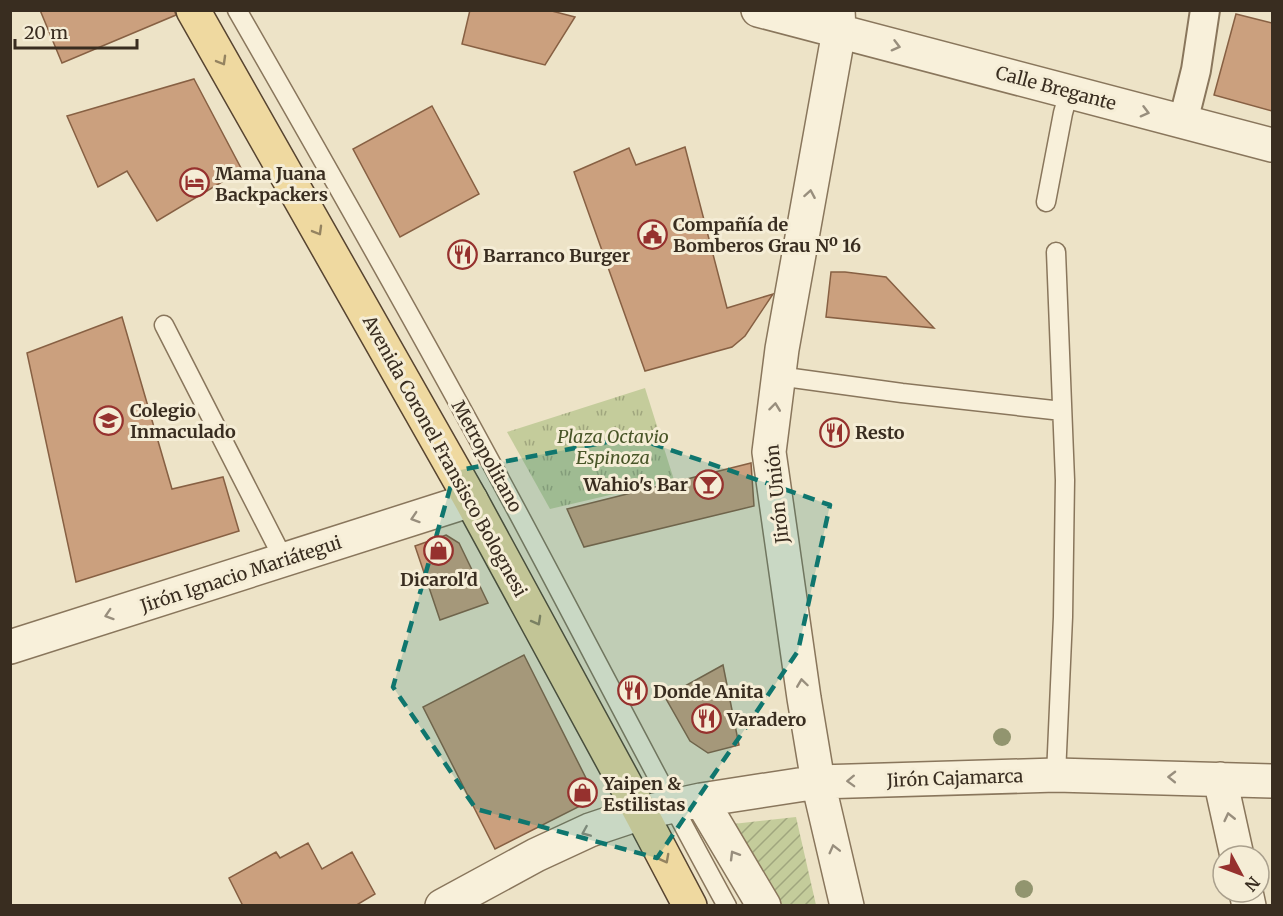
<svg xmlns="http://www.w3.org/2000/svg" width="1283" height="916" viewBox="0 0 1283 916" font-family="Merriweather,serif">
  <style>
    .park { fill: url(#park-tufts) }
    .garden { fill: url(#garden-furrows) }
    .building { fill: #cba07e; stroke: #876043; stroke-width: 1.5 }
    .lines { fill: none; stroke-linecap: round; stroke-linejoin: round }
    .service-casing { stroke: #89765c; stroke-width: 21 }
    .pedestrian-casing { stroke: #89765c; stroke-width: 32 }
    .minor-casing { stroke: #89765c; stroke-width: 36 }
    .primary-casing { stroke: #574430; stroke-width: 36 }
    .service { stroke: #f8f0da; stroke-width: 18 }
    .pedestrian { stroke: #f8f0da; stroke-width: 28 }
    .minor { stroke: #f8f0da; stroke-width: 33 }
    .primary { stroke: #efd9a0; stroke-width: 33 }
    .tree { fill: #92956f }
    .oneway { stroke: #988e7d }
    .oneway2 { stroke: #948360 }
    .marked { fill: #0f766e; fill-opacity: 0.2; stroke: #0f766e; stroke-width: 4.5; stroke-dasharray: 12 8; stroke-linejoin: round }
    .labels { text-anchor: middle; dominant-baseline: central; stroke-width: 6; stroke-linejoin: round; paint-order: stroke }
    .street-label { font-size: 18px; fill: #392d20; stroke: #f5edd6 }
    .poi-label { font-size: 18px; font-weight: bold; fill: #392d20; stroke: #f5edd6; text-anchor: start }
    .park-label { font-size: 18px; font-style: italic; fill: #485527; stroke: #f5edd6 }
  </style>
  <defs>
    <pattern id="park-tufts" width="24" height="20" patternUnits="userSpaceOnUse" patternTransform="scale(1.5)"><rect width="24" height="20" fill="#c4cc9b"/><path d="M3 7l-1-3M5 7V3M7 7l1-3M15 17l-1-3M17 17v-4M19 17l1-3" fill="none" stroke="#a0a67e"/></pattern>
    <pattern id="garden-furrows" width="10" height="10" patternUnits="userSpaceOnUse" patternTransform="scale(1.5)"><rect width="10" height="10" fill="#c4cc9b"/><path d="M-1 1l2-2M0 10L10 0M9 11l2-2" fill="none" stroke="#a0a67e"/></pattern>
  </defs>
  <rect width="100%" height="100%" fill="#ede3c7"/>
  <path class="park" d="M645,388L674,480L550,509L507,432Z"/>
  <path class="garden" d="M796,817L816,905H781L733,824Z"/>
  <path class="building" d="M40,10H174L176,15L62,63Z
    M470,10H548L575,17L545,65L462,44Z
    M1236,14L1272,23V111L1214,95Z
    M194,79L242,170L157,221L127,171L98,187L67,116Z
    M432,106L479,194L400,237L353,149Z
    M685,147L727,308L773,294L745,336L732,347L645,371L574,172L629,148L636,165Z
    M831,272H845L886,277L934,328L826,317Z
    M122,317L172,489L223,477L239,531L76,582L27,353Z
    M751,463L754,506L584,547L567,509Z
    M446,535L459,543L488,603L440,620L415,546Z
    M524,655L596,798L495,849L423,707Z
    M723,665L739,745L708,753L690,741L665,697Z
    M308,843L322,869L352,852L375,894L355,906H243L229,878L276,852L280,858Z"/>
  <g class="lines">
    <defs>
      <path id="service" d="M237,10C330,172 422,334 510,498C583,634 653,771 727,906
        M1046,202L1063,113L1069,92
        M1056,252L1065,480L1063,617L1056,775
        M164,325L284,560
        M778,376L902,393L1062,411"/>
      <path id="pedestrian" d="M1183,122L1196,70L1205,10"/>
      <path id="minor" d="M758,10L1272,145
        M838,10L839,31L782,349L769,452L804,698L818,782L847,906
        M10,647L471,500
        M1220,779L1237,856
        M701,800L764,906
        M1246,892L1249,906
        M442,906L536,855L590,830L641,813L701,800L818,782L1056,775L1272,781"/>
      <path id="primary" d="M193,10L471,500L641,813L690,906"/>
    </defs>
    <use href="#service" class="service-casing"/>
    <use href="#pedestrian" class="pedestrian-casing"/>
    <use href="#minor" class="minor-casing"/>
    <use href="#primary" class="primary-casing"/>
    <use href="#service" class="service"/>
    <use href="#pedestrian" class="pedestrian"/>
    <use href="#minor" class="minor"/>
    <use href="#primary" class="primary"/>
  </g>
  <g class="tree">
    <circle cx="1002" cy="737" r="9"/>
    <circle cx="1024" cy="889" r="9"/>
  </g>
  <defs><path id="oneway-chevron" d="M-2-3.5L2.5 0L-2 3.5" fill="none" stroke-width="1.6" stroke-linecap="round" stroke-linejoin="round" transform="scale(1.5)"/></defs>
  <g class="oneway">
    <use href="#oneway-chevron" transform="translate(896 46) rotate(15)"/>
    <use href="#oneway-chevron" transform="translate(1145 112) rotate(15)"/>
    <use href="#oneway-chevron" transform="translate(810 194) rotate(-80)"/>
    <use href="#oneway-chevron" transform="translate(775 407) rotate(-83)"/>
    <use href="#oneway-chevron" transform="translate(415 518) rotate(162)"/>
    <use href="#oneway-chevron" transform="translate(109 615) rotate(162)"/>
    <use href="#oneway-chevron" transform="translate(802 683) rotate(-98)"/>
    <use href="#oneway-chevron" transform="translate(1172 777) rotate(-179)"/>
    <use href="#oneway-chevron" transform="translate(851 781) rotate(178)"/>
    <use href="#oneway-chevron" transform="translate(1229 817) rotate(-103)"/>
    <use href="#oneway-chevron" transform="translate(586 832) rotate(157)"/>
    <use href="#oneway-chevron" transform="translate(834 849) rotate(-104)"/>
    <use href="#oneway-chevron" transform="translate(734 855) rotate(-121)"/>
  </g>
  <g class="oneway2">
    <use href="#oneway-chevron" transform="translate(222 61) rotate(60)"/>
    <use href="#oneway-chevron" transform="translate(318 231) rotate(60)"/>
    <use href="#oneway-chevron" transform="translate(537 621) rotate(61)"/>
    <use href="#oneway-chevron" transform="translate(665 859) rotate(62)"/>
  </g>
  <path class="marked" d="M633,437L830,505L798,651L657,858L476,809L393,687L455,471Z"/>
  <defs>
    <symbol id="hotel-ring" viewBox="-11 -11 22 22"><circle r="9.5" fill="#f5edd6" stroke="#96312e" stroke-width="1.5"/><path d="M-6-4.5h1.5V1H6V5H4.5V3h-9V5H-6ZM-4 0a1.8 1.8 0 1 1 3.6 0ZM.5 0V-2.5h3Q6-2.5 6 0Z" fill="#96312e"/></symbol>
    <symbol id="civic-ring" viewBox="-11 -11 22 22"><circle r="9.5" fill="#f5edd6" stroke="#96312e" stroke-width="1.5"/><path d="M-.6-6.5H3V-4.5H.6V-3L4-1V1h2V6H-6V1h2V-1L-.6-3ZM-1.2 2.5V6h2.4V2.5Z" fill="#96312e"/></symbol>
    <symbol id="restaurant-ring" viewBox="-11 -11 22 22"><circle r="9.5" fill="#f5edd6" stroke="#96312e" stroke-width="1.5"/><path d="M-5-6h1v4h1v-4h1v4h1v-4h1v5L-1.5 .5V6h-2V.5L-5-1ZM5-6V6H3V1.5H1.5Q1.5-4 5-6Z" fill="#96312e"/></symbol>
    <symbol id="school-ring" viewBox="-11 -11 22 22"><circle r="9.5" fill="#f5edd6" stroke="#96312e" stroke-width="1.5"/><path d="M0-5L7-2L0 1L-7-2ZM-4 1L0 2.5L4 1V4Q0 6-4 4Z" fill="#96312e"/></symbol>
    <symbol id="bar-ring" viewBox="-11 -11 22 22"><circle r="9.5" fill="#f5edd6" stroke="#96312e" stroke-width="1.5"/><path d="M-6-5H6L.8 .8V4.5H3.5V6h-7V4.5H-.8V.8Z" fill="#96312e"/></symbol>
    <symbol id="shop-ring" viewBox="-11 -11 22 22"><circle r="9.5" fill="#f5edd6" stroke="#96312e" stroke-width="1.5"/><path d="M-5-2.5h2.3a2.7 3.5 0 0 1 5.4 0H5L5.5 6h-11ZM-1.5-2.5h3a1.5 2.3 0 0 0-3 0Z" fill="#96312e"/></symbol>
  </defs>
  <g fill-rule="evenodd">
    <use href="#hotel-ring" x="178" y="166" width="33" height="33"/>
    <use href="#civic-ring" x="636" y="218" width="33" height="33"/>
    <use href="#restaurant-ring" x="446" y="238" width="33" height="33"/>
    <use href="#school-ring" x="92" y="404" width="33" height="33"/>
    <use href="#restaurant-ring" x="818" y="416" width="33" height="33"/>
    <use href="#bar-ring" x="692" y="468" width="33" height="33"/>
    <use href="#shop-ring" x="422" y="534" width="33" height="33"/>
    <use href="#restaurant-ring" x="616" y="674" width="33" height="33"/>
    <use href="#restaurant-ring" x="690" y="702" width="33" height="33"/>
    <use href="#shop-ring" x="566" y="776" width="33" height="33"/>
  </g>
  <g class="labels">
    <g class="street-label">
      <text transform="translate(1056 88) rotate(15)">Calle Bregante</text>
      <text transform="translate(445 456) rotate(61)">Avenida Coronel Fransisco Bolognesi</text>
      <text transform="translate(487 456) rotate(61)">Metropolitano</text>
      <text transform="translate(777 494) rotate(-96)">Jirón Unión</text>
      <text transform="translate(241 574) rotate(-18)">Jirón Ignacio Mariátegui</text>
      <text transform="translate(955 778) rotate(-2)">Jirón Cajamarca</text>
    </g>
    <g class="poi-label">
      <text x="215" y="173">Mama Juana<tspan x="215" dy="21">Backpackers</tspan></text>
      <text x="673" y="224">Compañía de<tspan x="673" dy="21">Bomberos Grau Nº 16</tspan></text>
      <text x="483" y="255">Barranco Burger</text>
      <text x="130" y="410">Colegio<tspan x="130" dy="21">Inmaculado</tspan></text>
      <text x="855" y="432">Resto</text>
      <text x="688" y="484" text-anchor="end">Wahio's Bar</text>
      <text x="439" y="579" text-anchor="middle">Dicarol'd</text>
      <text x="653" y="691">Donde Anita</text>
      <text x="727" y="719">Varadero</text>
      <text x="603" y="783">Yaipen &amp;<tspan x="603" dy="21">Estilistas</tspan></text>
    </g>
    <g class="park-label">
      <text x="613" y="436">Plaza Octavio<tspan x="613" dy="21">Espinoza</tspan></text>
    </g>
  </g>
  <rect width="1283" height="916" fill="none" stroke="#392d20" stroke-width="24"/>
  <g transform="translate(1241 874) rotate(131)"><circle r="28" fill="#f5edd6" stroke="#aaa08d" stroke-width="1.5"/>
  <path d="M0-4.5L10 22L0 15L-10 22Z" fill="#96312e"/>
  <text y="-9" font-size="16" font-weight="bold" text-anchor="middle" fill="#392d20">N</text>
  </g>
  <path d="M15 39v9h122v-9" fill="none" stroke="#392d20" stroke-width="3"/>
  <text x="24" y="39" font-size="18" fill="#392d20" stroke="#f5edd6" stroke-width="4.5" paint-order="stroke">20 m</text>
</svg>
